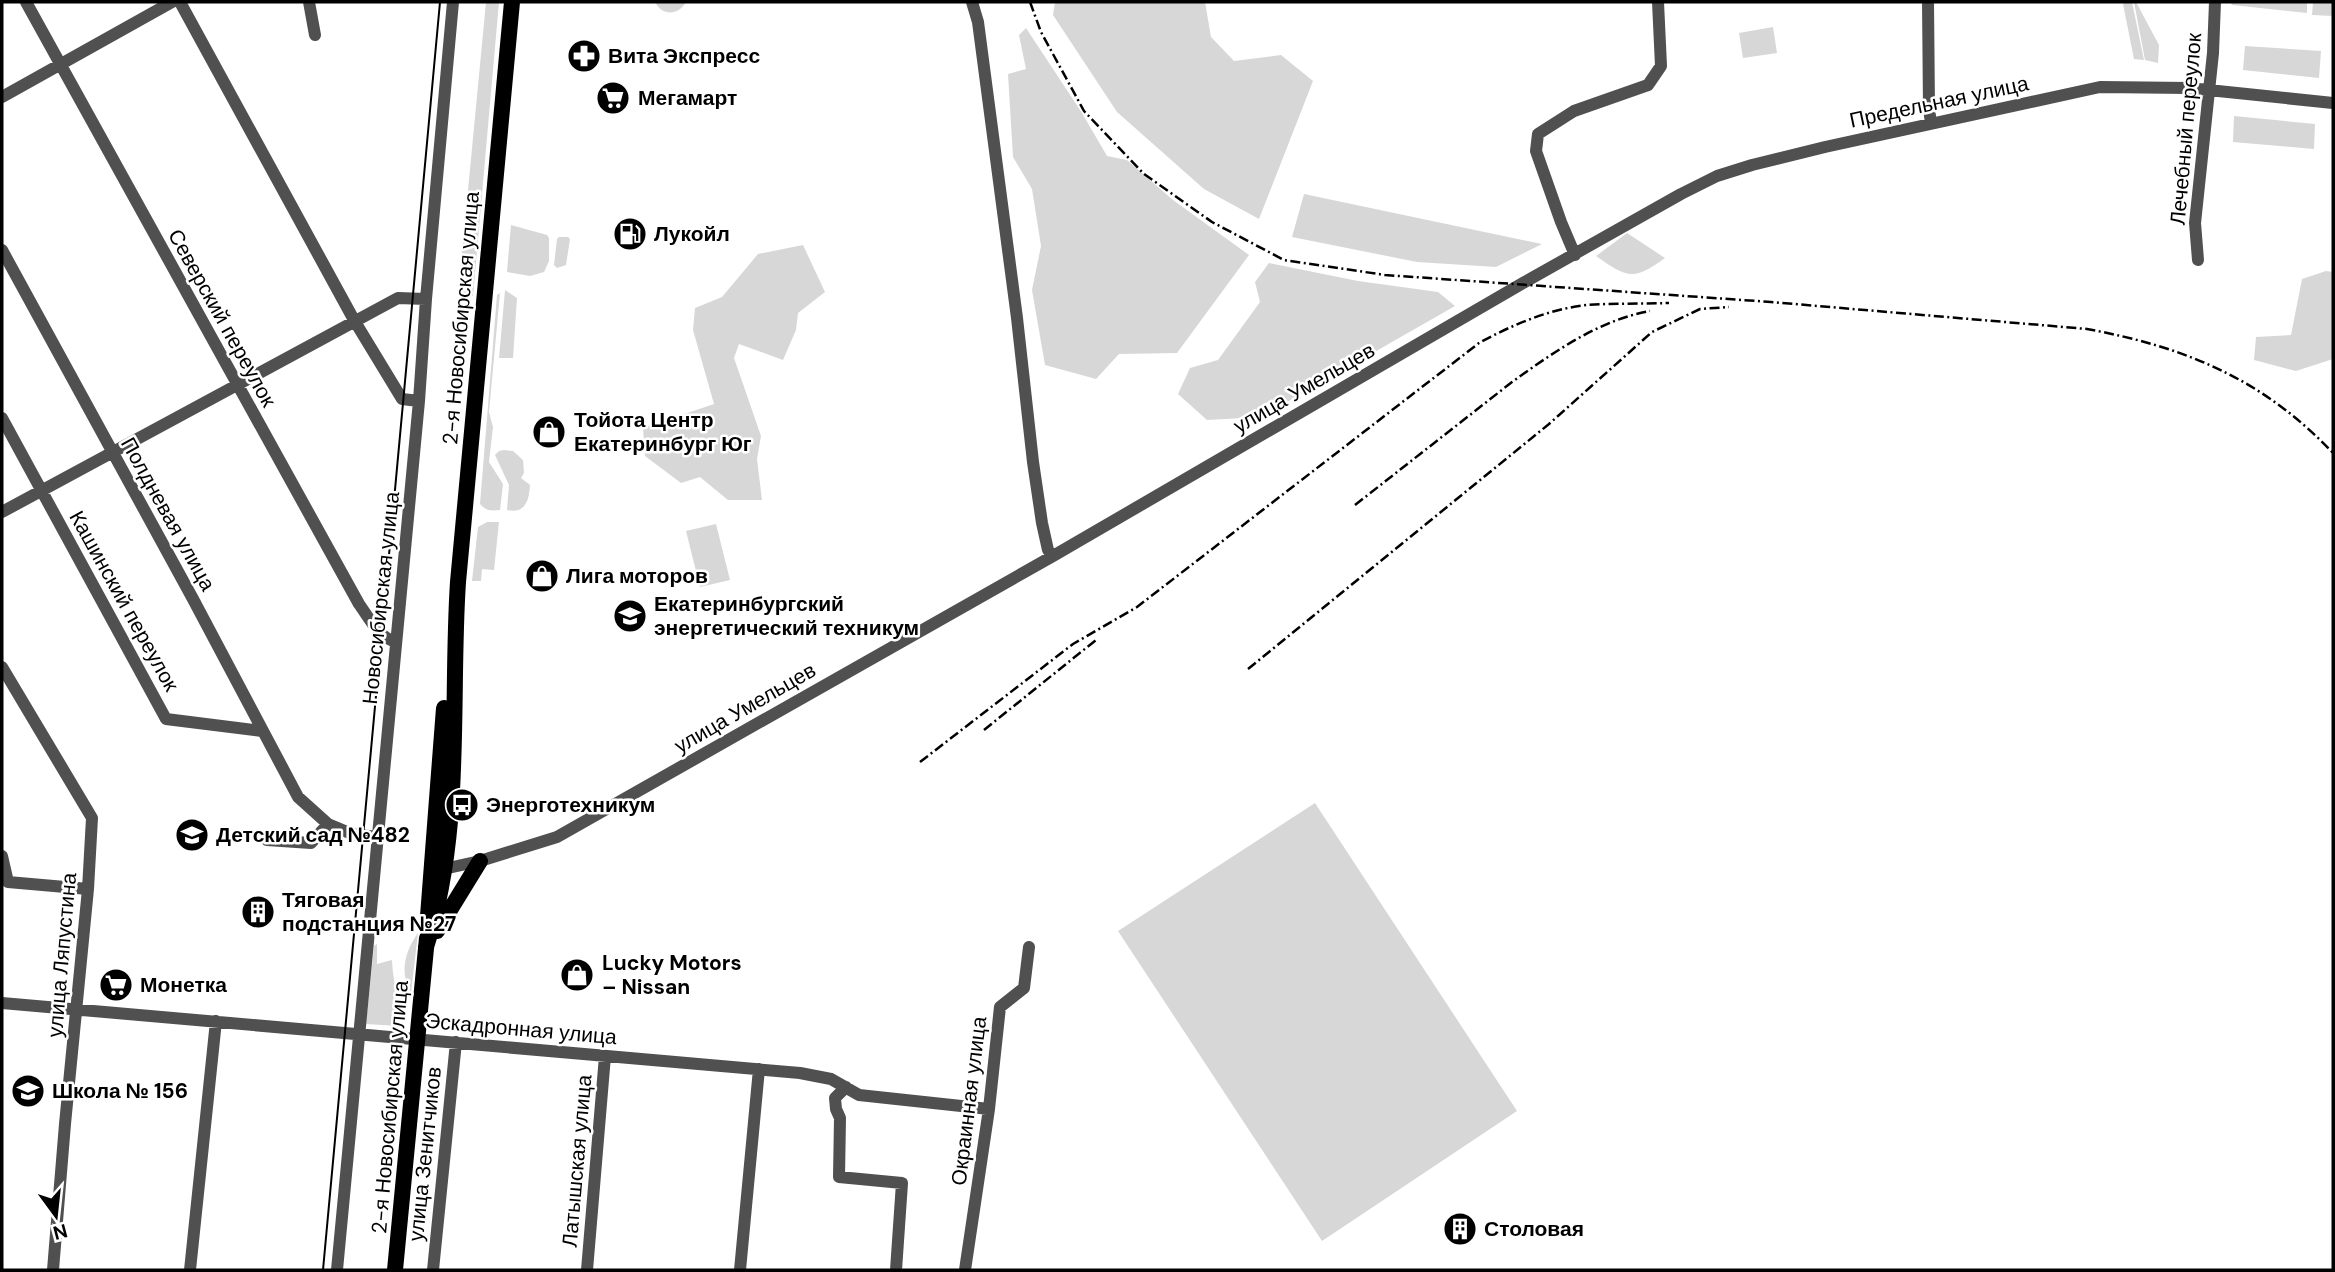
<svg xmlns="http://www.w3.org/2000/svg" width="2335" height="1272" viewBox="0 0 2335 1272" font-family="'DM Sans',sans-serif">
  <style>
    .green { fill: #d7d7d7 }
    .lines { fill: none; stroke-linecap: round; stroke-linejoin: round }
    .minor { stroke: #505050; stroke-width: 12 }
    .major { stroke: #000; stroke-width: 16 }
    .tram { stroke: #000; stroke-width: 2 }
    .rail { stroke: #000; stroke-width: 2.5; stroke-dasharray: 10 3.5 2 3.5; stroke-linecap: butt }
    .labels { text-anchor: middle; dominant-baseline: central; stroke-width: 5; stroke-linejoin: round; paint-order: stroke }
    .poi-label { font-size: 21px; font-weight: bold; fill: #000; stroke: #fff; text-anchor: start }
    .street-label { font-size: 21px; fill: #000; stroke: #fff }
  </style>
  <rect width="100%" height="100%" fill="#fff"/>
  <path class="green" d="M486,2H499L473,296L458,295Z
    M655,2H686C678,16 662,16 655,2Z
    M1055,2H1205L1211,37L1234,61L1281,55L1313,81L1259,219L1204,189L1117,112L1053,15Z
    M2125,2H2132L2144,60L2134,59L2123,4Z
    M2134,2H2136L2159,45L2158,63L2145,60Z
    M2230,2H2307V13L2232,5Z
    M2313,2H2333V16L2312,15Z
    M1773,27L1777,53L1743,58L1739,33Z
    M1026,28L1082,113L1107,156L1127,160L1173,200L1249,255L1177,353L1119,354L1096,379L1045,365L1032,290L1041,246L1032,189L1013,157L1008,74L1026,69L1019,35Z
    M2245,46L2321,51L2319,78L2243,70Z
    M2234,116L2315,124L2314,149L2233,142Z
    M1304,194L1542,244L1496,267L1417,262L1292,237Z
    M511,225L547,235L549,238V261L544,272L530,276L507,272Z
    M1627,233L1665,258C1634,281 1627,278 1596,256Z
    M559,237H568L570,239L566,265L557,268L554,265L557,239Z
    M803,245L825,292L798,313L796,330L783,360L739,344L734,358L761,436L757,459L762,500H728L700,477L681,483L645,456L643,428L714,404L693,330L695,308L722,297L758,254Z
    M1269,263L1358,281L1438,292L1455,306L1261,417L1207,420L1178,394L1190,368L1218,360L1260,302L1255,282Z
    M2326,271L2333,272V359L2296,371L2254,360L2256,337L2291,335L2302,279Z
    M505,290L517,298L513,358H499Z
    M500,293L489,412L493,427L489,462L503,484L500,510C491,511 486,511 480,504L497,295Z
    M504,450L513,451L523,460L524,473L521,478L530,485C529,500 526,514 507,510L509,485L495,455L499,451Z
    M487,522H499L494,570L482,569L481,581H472L478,527Z
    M716,524L730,580L700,587L686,531Z
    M1315,803L1517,1111L1322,1241L1118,931Z
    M418,933L411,993C399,973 405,951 418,933Z
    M377,944V964L392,960C393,985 400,1001 398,1026L366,1024L374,946Z"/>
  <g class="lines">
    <path class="minor" d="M26,2L359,604C368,616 379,639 395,641
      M180,2L354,320L402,399L419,401L337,1270
      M309,2L315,35
      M972,2L978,22L1017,318L1033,462L1042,523L1048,550L1053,556
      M1928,2L1929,109L1931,123
      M2,97L172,2
      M2,250L193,599L298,797L328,824L352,834L377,837
      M1575,255L1561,222L1536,151L1538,134L1574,111L1648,85L1661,66L1658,2
      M2198,260L2195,223L2213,53L2215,2
      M419,401L426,299L453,2
      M2,418L166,719L262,731
      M2,512L398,298L426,299
      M2,667L92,818L88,889L65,1124L53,1270
      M267,840L311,843L328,824
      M2,856L8,882L88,889
      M439,870L480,861L557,837L1053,556L1523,283L1681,194L1717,176L1752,165L1825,147L2100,87L2189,88L2333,103
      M2,1003L800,1073L831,1079L859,1095L989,1109
      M846,1087L835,1098L836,1109L840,1118L839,1177L902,1183L896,1270
      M190,1270L216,1021
      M433,1270L456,1042
      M587,1270L605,1056
      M740,1270L759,1069
      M965,1270L989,1109L1000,1007L1024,988L1029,947"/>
    <path class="major" d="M428,916L444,708
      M437,931L480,861
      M426,947C464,830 450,703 458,582L512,2
      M395,1270L427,938"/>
    <path class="tram" d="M323,1270L440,2"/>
    <path class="rail" d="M1030,2L1041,32L1084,111L1144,174L1212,222L1284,260L1385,275L1771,302L2087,329C2185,347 2263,379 2333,453
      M1355,505L1512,382C1554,352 1599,320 1650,311
      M1248,669L1549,424L1652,332L1700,309L1729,307
      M984,730L1096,640
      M920,762L1073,644L1137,607L1479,343C1512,325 1549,309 1587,305C1614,303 1642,304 1669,303"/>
  </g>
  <defs>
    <symbol id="pharmacy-disc" viewBox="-11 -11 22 22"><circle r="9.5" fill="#000" stroke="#fff"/><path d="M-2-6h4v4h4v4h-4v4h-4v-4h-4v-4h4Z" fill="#fff"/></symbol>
    <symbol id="supermarket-disc" viewBox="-11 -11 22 22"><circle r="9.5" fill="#000" stroke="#fff"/><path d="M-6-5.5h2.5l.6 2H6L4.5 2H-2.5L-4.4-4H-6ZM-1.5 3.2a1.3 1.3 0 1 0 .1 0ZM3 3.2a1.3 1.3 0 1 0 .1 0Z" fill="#fff"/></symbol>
    <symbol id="fuel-disc" viewBox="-11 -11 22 22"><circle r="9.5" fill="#000" stroke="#fff"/><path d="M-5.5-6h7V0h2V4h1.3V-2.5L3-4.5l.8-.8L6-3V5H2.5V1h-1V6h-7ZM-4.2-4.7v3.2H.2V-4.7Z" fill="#fff"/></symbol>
    <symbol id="shop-disc" viewBox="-11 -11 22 22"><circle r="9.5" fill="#000" stroke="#fff"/><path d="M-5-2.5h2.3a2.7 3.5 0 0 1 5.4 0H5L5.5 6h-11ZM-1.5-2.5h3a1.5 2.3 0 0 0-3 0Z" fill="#fff"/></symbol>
    <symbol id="university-disc" viewBox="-11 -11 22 22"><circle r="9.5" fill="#000" stroke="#fff"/><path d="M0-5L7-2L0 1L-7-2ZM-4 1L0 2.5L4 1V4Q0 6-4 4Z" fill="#fff"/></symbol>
    <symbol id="bus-disc" viewBox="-11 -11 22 22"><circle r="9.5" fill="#000" stroke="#fff"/><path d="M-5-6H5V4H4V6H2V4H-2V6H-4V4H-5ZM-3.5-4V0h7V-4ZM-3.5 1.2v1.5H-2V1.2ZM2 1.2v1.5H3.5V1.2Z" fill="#fff"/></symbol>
    <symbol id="school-disc" viewBox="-11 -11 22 22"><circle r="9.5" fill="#000" stroke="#fff"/><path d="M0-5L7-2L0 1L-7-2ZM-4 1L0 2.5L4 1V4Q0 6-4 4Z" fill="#fff"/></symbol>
    <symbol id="building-disc" viewBox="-11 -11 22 22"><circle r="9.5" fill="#000" stroke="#fff"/><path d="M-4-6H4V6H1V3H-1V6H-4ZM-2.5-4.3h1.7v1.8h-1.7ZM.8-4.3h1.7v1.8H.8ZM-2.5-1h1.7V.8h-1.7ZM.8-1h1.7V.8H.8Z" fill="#fff"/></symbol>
  </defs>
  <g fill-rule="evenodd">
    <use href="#pharmacy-disc" x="565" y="37" width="38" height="38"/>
    <use href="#supermarket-disc" x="594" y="79" width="38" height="38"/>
    <use href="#fuel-disc" x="611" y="215" width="38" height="38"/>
    <use href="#shop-disc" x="530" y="413" width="38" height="38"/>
    <use href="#shop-disc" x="523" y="557" width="38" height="38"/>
    <use href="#university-disc" x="611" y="597" width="38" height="38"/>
    <use href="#bus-disc" x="443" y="786" width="38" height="38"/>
    <use href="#school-disc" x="173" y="816" width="38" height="38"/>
    <use href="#building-disc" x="239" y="893" width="38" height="38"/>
    <use href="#shop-disc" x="558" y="956" width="38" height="38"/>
    <use href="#supermarket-disc" x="97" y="966" width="38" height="38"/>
    <use href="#school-disc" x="9" y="1072" width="38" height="38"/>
    <use href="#building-disc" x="1441" y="1210" width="38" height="38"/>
  </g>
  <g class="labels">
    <g class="poi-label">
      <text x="608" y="56">Вита Экспресс</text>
      <text x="638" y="98">Мегамарт</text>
      <text x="654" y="234">Лукойл</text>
      <text x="574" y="420">Тойота Центр<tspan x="574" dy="24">Екатеринбург Юг</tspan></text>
      <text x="566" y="576">Лига моторов</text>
      <text x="654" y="604">Екатеринбургский<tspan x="654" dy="24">энергетический техникум</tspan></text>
      <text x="486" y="805">Энерготехникум</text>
      <text x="216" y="835">Детский сад №482</text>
      <text x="282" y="900">Тяговая<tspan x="282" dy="24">подстанция №27</tspan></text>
      <text x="602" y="963">Lucky Motors<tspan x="602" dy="24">– Nissan</tspan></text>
      <text x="140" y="985">Монетка</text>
      <text x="52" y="1091">Школа № 156</text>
      <text x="1484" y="1229">Столовая</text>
    </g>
    <g class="street-label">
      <text transform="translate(1939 102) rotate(-12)">Предельная улица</text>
      <text transform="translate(2186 129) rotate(-85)">Лечебный переулок</text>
      <text transform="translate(222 318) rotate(61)">Северский переулок</text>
      <text transform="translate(461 318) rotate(-85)">2-я Новосибирская улица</text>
      <text transform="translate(1304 388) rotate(-30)">улица Умельцев</text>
      <text transform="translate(168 514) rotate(61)">Полдневая улица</text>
      <text transform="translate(381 598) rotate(-84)">Новосибирская улица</text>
      <text transform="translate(124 601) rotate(61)">Кашинский переулок</text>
      <text transform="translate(745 708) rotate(-30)">улица Умельцев</text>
      <text transform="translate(62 955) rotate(-85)">улица Ляпустина</text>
      <text transform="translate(521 1029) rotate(5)">Эскадронная улица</text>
      <text transform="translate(969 1101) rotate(-83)">Окраинная улица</text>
      <text transform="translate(390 1107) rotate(-85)">2-я Новосибирская улица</text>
      <text transform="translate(425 1154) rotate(-84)">улица Зенитчиков</text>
      <text transform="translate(577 1161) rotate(-85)">Латышская улица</text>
    </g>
  </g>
  <rect width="2335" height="1272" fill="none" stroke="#000000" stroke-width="7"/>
  <g transform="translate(56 1216) rotate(165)" stroke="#ffffff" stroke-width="5" paint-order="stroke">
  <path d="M0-5L12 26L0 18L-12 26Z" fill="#000000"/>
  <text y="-10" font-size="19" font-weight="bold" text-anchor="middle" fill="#000000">N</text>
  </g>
</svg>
